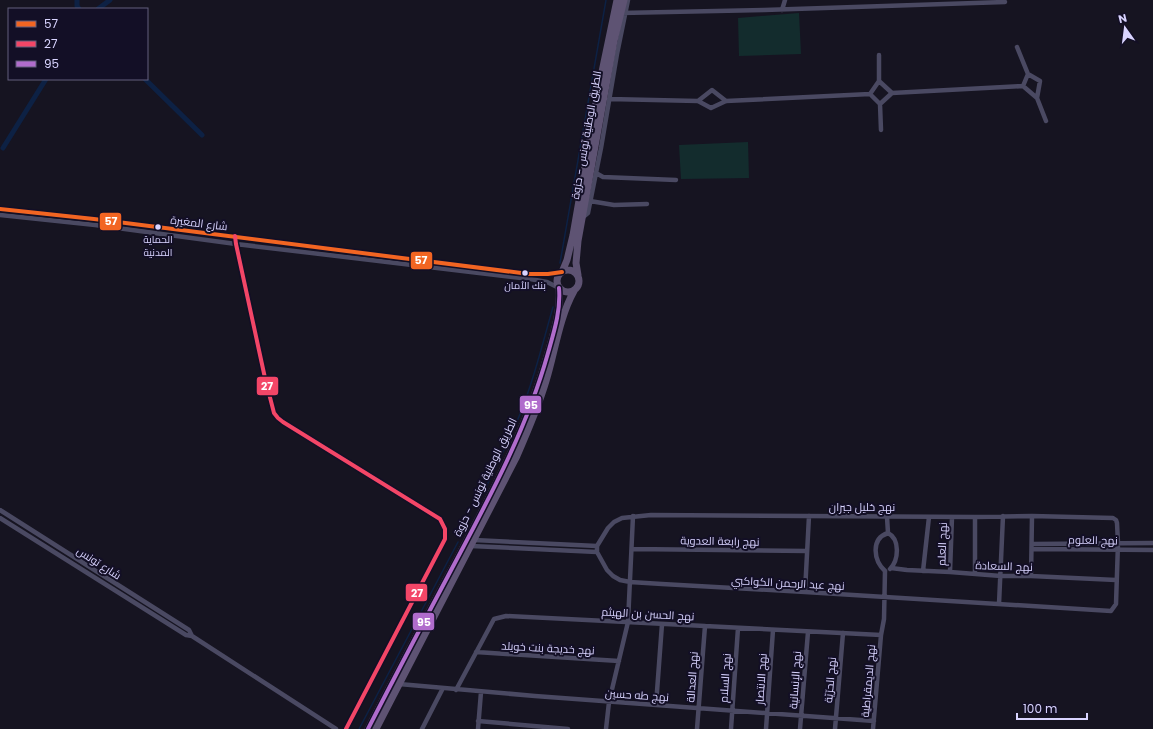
<svg xmlns="http://www.w3.org/2000/svg" width="1153" height="729" viewBox="0 0 1153 729" font-family="Poppins,Cairo,sans-serif">
  <style>
    .green { fill: #132c2d }
    .lines { fill: none; stroke-linecap: round; stroke-linejoin: round }
    .stream { stroke: #0d2144; stroke-width: 1.5 }
    .canal { stroke: #0d2144; stroke-width: 5 }
    .minor { stroke: #4a4962; stroke-width: 4.5 }
    .primary { stroke: #5e5373; stroke-width: 7 }
    .bus-1-casing { stroke: #130f26; stroke-width: 7 }
    .bus-2-casing { stroke: #130f26; stroke-width: 7 }
    .bus-3-casing { stroke: #130f26; stroke-width: 7 }
    .bus-1 { stroke: #f26522; stroke-width: 4 }
    .bus-2 { stroke: #f34667; stroke-width: 4 }
    .bus-3 { stroke: #b06ccc; stroke-width: 4 }
    .bus-dot { fill: #d9d4ff; stroke: #130f26; stroke-width: 1.5 }
    .labels { text-anchor: middle; dominant-baseline: central; stroke-width: 4; stroke-linejoin: round; paint-order: stroke }
    .bus-label { font-size: 10px; fill: #d9d4ff; stroke: #130f26 }
    .street-label { font-size: 11px; fill: #d9d4ff; stroke: #130f26 }
    .line-badge { stroke: #130f26; stroke-width: 1.5 }
    .badge-label { font-size: 11px; text-anchor: middle; font-weight: bold; fill: #fff }
  </style>
  <rect width="100%" height="100%" fill="#161421"/>
  <path class="green" d="M799,13L801,54L739,56L738,18Z
    M748,142L749,178L681,179L679,145Z"/>
  <g class="lines">
    <path class="stream" d="M560,263L606,0
      M483,493C498,462 515,431 526,398C537,368 544,338 553,307
      M359,729L458,542"/>
    <path class="canal" d="M77,0V6L79,9
      M98,9L110,0
      M145,79L202,135
      M3,148L46,79"/>
    <path class="minor" d="M782,10L785,0
      M621,13L764,10L1005,2
      M1017,47L1028,74L1023,86
      M1028,74L1040,81L1037,98
      M879,81L892,93
      M870,94L879,81V55
      M870,94L880,104L881,130
      M609,99L698,101L711,108L726,101L870,94
      M698,101L712,90L726,101
      M880,104L892,93L1023,86L1037,98L1046,121
      M596,173L603,177L676,180
      M590,201L614,205L647,204
      M0,209L94,219L378,255L529,274H548L562,272
      M0,215L95,225L236,244L530,279L547,282L559,288
      M582,218L588,213L601,148L617,54L628,0
      M235,236L236,244L265,378L274,413L278,418L283,422L440,519L445,529V539L346,729
      M0,510L189,630L192,636
      M651,515L975,517L1032,516L1113,518L1116,520L1117,523L1118,543L1116,604L1111,611L805,592L662,584L630,582L620,580L613,576L607,570L597,552V546L608,528L614,522L622,518Z
      M887,517L888,533
      M0,518L186,635L192,636L336,729
      M888,533C900,539 899,560 890,569
      M474,540L597,546
      M1032,544L1153,543
      M471,546L597,552
      M632,549L807,551
      M1032,549L1153,550
      M891,568L907,570L950,572L1001,576H1031L1116,580
      M885,571C874,561 870,539 888,533
      M923,571L929,517
      M950,572L952,517
      M975,574V517
      M1031,576L1032,516
      M805,592L809,516
      M999,604L1003,516
      M476,652L619,661
      M399,684L535,696L874,721
      M456,690L494,619L506,616L881,635
      M656,705L662,624
      M478,721L568,729
      M422,729L443,688
      M478,729L481,692
      M606,729L609,702L628,622L633,516
      M697,729L705,626
      M731,729L738,628
      M766,729L773,630
      M800,729L808,632
      M835,729L843,633
      M873,729L881,635L884,619L885,571"/>
    <path class="primary" d="M557 281a11 11 0 1 1 22 0a11 11 0 1 1-22 0Z
      M562,272L567,260L573,235L598,91L617,0
      M578,275L576,263L578,241L614,41L624,0
      M368,729C394,678 421,627 448,576C486,504 526,432 548,353C554,332 561,310 559,288
      M376,729L516,458C527,433 538,408 546,381C555,352 559,318 574,291"/>
    <defs>
      <path id="bus-1" d="M0,209L94,219L378,255L529,274H548L562,272"/>
      <path id="bus-2" d="M235,236L236,244L265,378L274,413L278,418L283,422L440,519L445,529V539L346,729"/>
      <path id="bus-3" d="M368,729C394,678 421,627 448,576C486,504 526,432 548,353C554,332 561,310 559,288"/>
    </defs>
    <use href="#bus-1" class="bus-1-casing"/>
    <use href="#bus-2" class="bus-2-casing"/>
    <use href="#bus-3" class="bus-3-casing"/>
    <use href="#bus-1" class="bus-1"/>
    <use href="#bus-2" class="bus-2"/>
    <use href="#bus-3" class="bus-3"/>
  </g>
  <g class="bus-dot">
    <circle cx="158" cy="227" r="3.5"/>
    <circle cx="525" cy="273" r="3.5"/>
  </g>
  <g class="labels">
    <g class="bus-label">
      <text x="158" y="239">الحماية<tspan x="158" dy="13">المدنية</tspan></text>
      <text x="525" y="285">بنك الأمان</text>
    </g>
    <g class="street-label">
      <text transform="translate(586 135) rotate(-80)">الطريق الوطنية تونس - حزوة</text>
      <text transform="translate(199 223) rotate(7)">شارع المغيرة</text>
      <text transform="translate(485 477) rotate(-64)">الطريق الوطنية تونس - حزوة</text>
      <text x="862" y="507">نهج خليل جبران</text>
      <text transform="translate(1093 540) rotate(1)">نهج العلوم</text>
      <text transform="translate(720 541) rotate(1)">نهج رابعة العدوية</text>
      <text transform="translate(942 544) rotate(-88)">نهج العلم</text>
      <text transform="translate(99 563) rotate(33)">شارع تونس</text>
      <text transform="translate(1004 566) rotate(2)">نهج السعادة</text>
      <text transform="translate(788 583) rotate(3)">نهج عبد الرحمن الكواكبي</text>
      <text transform="translate(648 614) rotate(3)">نهج الحسن بن الهيثم</text>
      <text transform="translate(548 648) rotate(3)">نهج خديجة بنت خويلد</text>
      <text transform="translate(692 677) rotate(-86)">نهج العدالة</text>
      <text transform="translate(725 678) rotate(-86)">نهج السلام</text>
      <text transform="translate(761 679) rotate(-86)">نهج الانتصار</text>
      <text transform="translate(795 680) rotate(-86)">نهج الإنسانية</text>
      <text transform="translate(830 680) rotate(-85)">نهج الحرّيّة</text>
      <text transform="translate(868 681) rotate(-85)">نهج الديمقراطية</text>
      <text transform="translate(637 695) rotate(4)">نهج طه حسين</text>
    </g>
  </g>
  <g class="line-badge">
    <rect x="99" y="212" width="23" height="19" rx="4" fill="#f26522"/>
    <rect x="410" y="251" width="23" height="19" rx="4" fill="#f26522"/>
    <rect x="256" y="376" width="23" height="20" rx="4" fill="#f34667"/>
    <rect x="519" y="395" width="23" height="19" rx="4" fill="#b06ccc"/>
    <rect x="405" y="583" width="23" height="19" rx="4" fill="#f34667"/>
    <rect x="412" y="612" width="23" height="19" rx="4" fill="#b06ccc"/>
  </g>
  <g class="badge-label">
    <text x="111" y="225">57</text>
    <text x="421" y="264">57</text>
    <text x="267" y="390">27</text>
    <text x="531" y="409">95</text>
    <text x="417" y="597">27</text>
    <text x="424" y="626">95</text>
  </g>
  <rect x="8" y="8" width="140" height="72" fill="#130f26" stroke="#625e7d"/>
  <rect x="16" y="21" width="20" height="6" fill="#f26522" stroke="#625e7d"/>
  <text x="44" y="28" font-size="12" fill="#d9d4ff">57</text>
  <rect x="16" y="41" width="20" height="6" fill="#f34667" stroke="#625e7d"/>
  <text x="44" y="48" font-size="12" fill="#d9d4ff">27</text>
  <rect x="16" y="61" width="20" height="6" fill="#b06ccc" stroke="#625e7d"/>
  <text x="44" y="68" font-size="12" fill="#d9d4ff">95</text>
  <g transform="translate(1125 28) rotate(346)" stroke="#130f26" stroke-width="3" paint-order="stroke">
  <path d="M0-3L7 15L0 10L-7 15Z" fill="#d9d4ff"/>
  <text y="-6" font-size="11" font-weight="bold" text-anchor="middle" fill="#d9d4ff">N</text>
  </g>
  <path d="M1017 713v6h70v-6" fill="none" stroke="#d9d4ff" stroke-width="2"/>
  <text x="1023" y="713" font-size="12" fill="#d9d4ff" stroke="#130f26" stroke-width="3" paint-order="stroke">100 m</text>
</svg>
